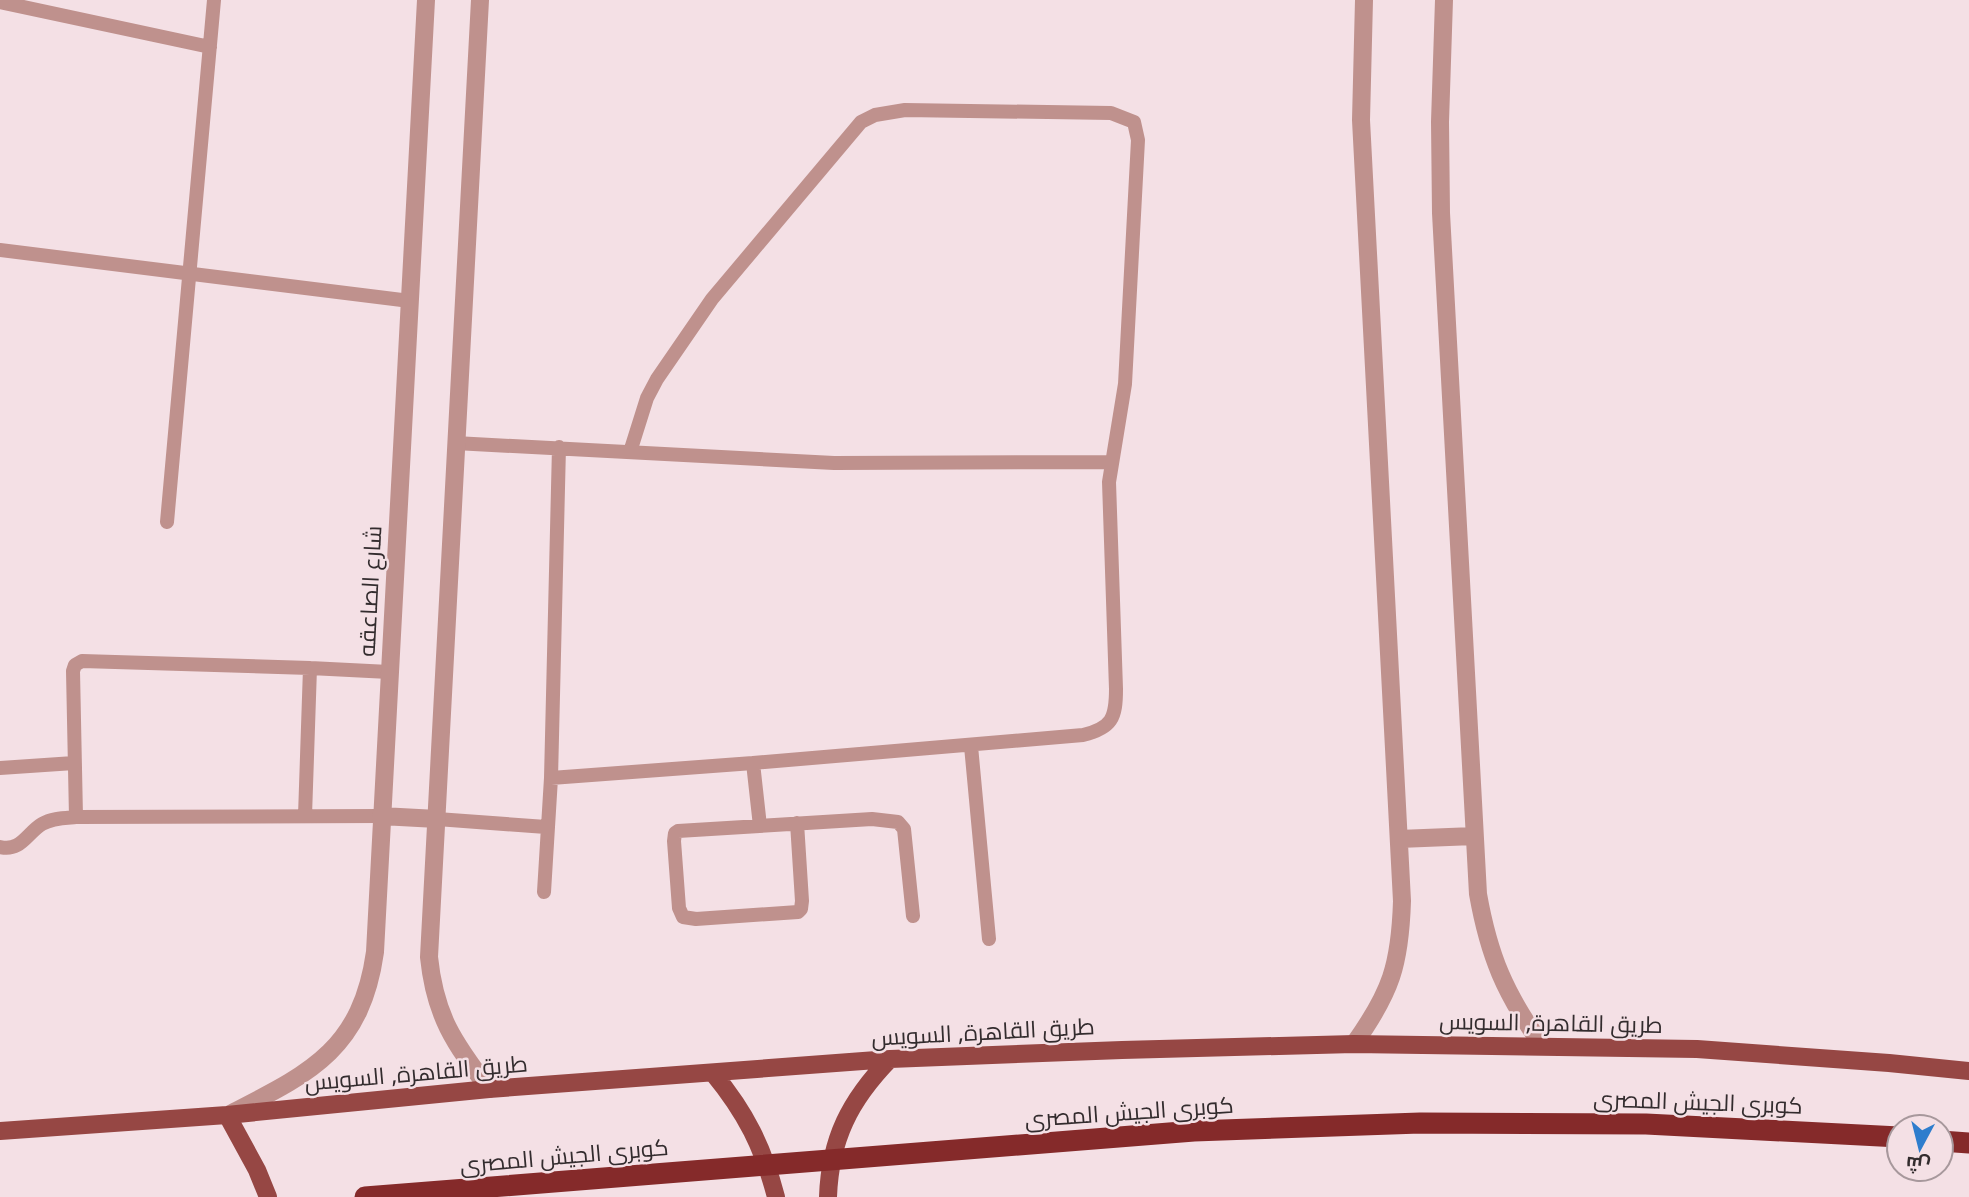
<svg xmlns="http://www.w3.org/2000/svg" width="1969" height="1197" viewBox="0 0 1969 1197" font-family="'Noto Sans',Cairo,sans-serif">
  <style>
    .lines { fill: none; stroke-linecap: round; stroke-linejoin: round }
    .service { stroke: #bf918d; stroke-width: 14 }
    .tertiary { stroke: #bf918d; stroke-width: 18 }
    .primary { stroke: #964744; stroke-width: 18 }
    .motorway { stroke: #852a2a; stroke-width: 21 }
    .motorway-bridge { stroke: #852a2a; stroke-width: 21 }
    .labels { text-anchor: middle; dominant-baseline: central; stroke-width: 5; stroke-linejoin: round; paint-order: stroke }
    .street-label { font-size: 23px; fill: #332c2e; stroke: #f4e0e5 }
  </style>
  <rect width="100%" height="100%" fill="#f4e0e5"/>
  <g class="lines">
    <path class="service" d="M0,2L210,47
      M0,250L410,301
      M455,443L834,463L1111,462
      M167,522L214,0
      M971,746L989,939
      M753,763L760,826
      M0,768L74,763
      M551,778L753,763L1083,735C1112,728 1116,718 1116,689L1109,482L1125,384L1138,140L1134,122L1111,113L905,110L875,115L861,122L712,299L657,379L647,398L630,452
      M305,816L310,668
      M76,817L73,671L75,665L82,661L310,668L389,672
      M437,819L546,827
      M797,823L802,901L801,909L798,912L696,919L683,917L679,908L674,841L675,833L678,831L872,819L898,822L904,829L913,916
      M0,847C21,852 27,833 42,824C52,818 65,818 76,817L381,816
      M544,892L551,778L559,447"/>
    <path class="tertiary" d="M480,0L429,957C435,1016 454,1043 489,1089
      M1444,0L1440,122L1441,213L1478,894C1489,956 1505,994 1542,1045
      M381,816L437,819
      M1399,839L1474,836
      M1354,1044C1391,992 1400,965 1402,901L1361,120L1364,0
      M228,1115C308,1074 361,1051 375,952L426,0"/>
    <path class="primary" d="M713,1073C746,1113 763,1147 776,1197
      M227,1115L257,1170L268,1197
      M0,1131L227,1115L489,1089L890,1059L1122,1050L1354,1044L1697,1049L1889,1063L1969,1071
      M828,1197C830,1139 850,1100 890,1059"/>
    <path class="motorway" d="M1941,1141L1969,1143"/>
    <path class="motorway-bridge" d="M365,1197L1194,1131L1420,1123L1646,1124L1899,1137"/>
  </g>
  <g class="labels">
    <g class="street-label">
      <text transform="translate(369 591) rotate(-87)">شارع الصاعقه</text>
      <text transform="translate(1551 1022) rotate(1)">طريق القاهرة, السويس</text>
      <text transform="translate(983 1031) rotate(-3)">طريق القاهرة, السويس</text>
      <text transform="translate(416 1072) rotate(-5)">طريق القاهرة, السويس</text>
      <text transform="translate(1698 1101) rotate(2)">كوبرى الجيش المصرى</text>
      <text transform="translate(1129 1111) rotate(-4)">كوبرى الجيش المصرى</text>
      <text transform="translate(564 1155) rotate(-5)">كوبرى الجيش المصرى</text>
    </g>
  </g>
  <g transform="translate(1920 1148) rotate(187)"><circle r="33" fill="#f4e0e5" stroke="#a7989c" stroke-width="2"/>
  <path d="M0-5L12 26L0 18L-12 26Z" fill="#2e7dcd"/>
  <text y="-10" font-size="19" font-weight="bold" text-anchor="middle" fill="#332c2e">ش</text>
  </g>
</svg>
